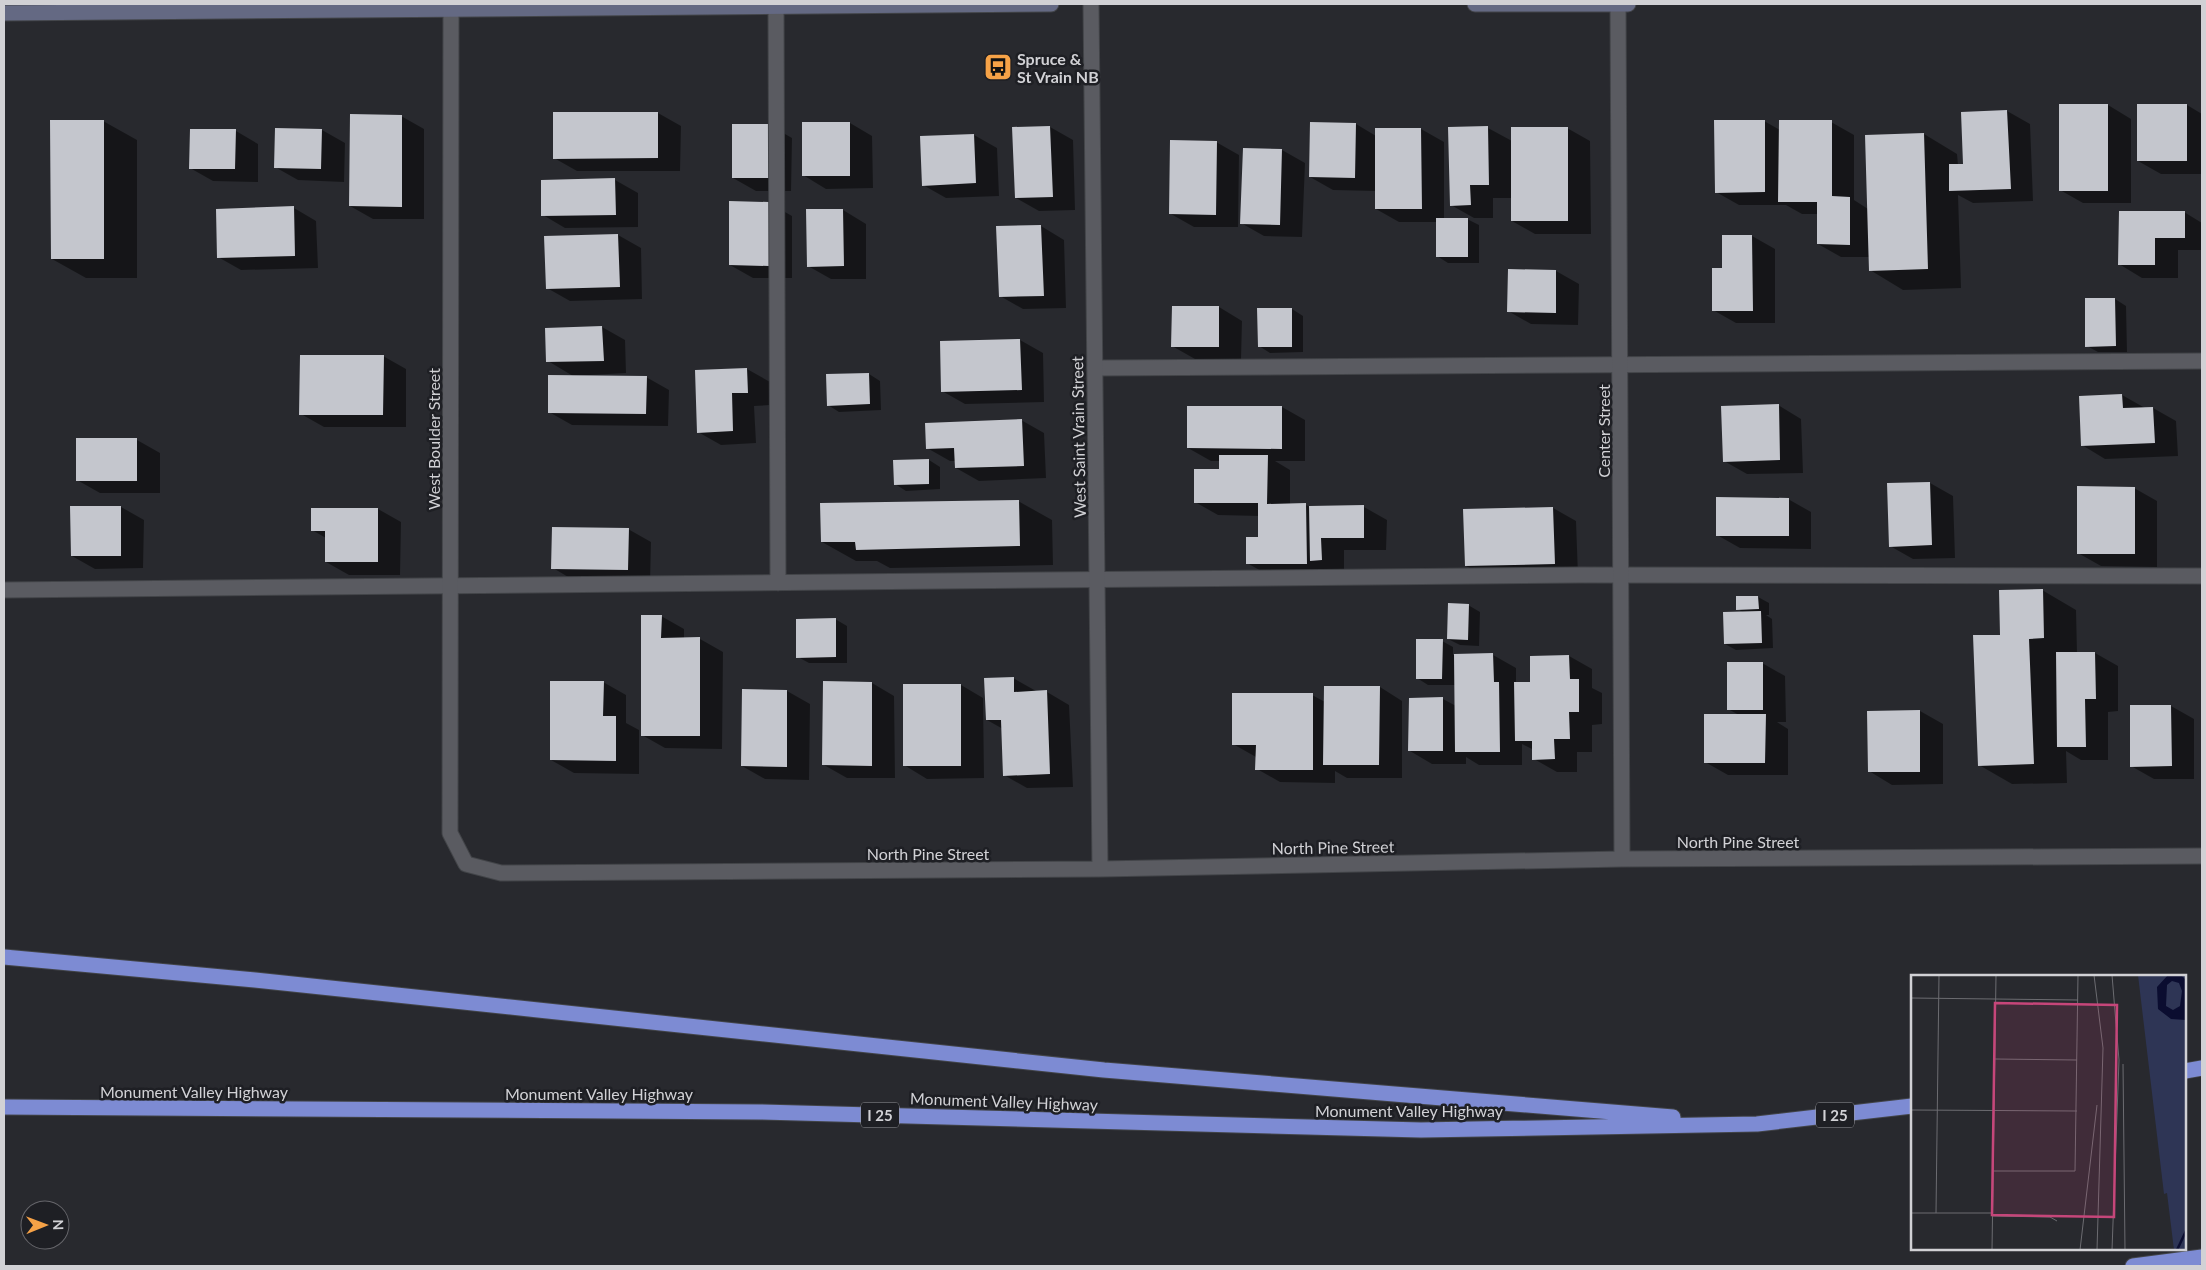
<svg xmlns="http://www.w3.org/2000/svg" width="2206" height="1270" viewBox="0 0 2206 1270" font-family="Lato,sans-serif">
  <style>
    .shadow { fill: #0007 }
    .building { fill: #c4c6cd }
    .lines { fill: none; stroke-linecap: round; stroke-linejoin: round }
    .lane-casing { stroke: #424448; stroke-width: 17 }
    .street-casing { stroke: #424448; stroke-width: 17 }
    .secondary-casing { stroke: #424448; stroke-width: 17 }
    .highway-casing { stroke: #424448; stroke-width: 17 }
    .lane { stroke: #5a5b61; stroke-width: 15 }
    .street { stroke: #5a5b61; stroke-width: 15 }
    .secondary { stroke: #646983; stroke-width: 15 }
    .highway { stroke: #7d8bd3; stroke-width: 15 }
    .labels { text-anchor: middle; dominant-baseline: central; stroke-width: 5; stroke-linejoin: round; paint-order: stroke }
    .shield { fill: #1e1f24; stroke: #9b9ca0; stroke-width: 1 }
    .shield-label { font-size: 15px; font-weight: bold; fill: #d1d1d5 }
    .poi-label { font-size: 16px; font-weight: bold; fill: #d1d1d5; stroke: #1e1f24; text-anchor: start }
    .street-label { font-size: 16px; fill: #d1d1d5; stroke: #1e1f24 }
    .inset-river { fill: none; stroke: #0b0d30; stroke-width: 2.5 }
    .inset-road { fill: none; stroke: #6c6c71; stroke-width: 1 }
    .view { fill: #c6467a; fill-opacity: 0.15; stroke: #c6467a; stroke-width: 2.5 }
    .inset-edge { fill: none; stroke: #d1d1d5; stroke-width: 2.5 }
  </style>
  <rect width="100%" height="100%" fill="#28292e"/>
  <path class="shadow" d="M2060,105H2108L2131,119V203H2083L2060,190Z
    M2187,105L2202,114V174H2161L2138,161Z
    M2007,111L2030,124L2033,201L1973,203L1958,195L1961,288L1903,290L1870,270L1869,257H1841L1818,244V214H1802L1786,205H1739L1716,192L1764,121L1780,130L1831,122L1854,135V200L1868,209L1924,134L1957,154L1958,165H1965L1962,113Z
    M658,113L681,126L680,171H577L554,158V114Z
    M401,116L424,129V219H373L350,206Z
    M103,121L137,140V278H86L52,259Z
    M850,123L872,136L873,188L826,189L803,175Z
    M1356,124L1376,136L1421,129L1444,142V219H1467L1479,225V263H1448L1437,256V222H1399L1376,209V191L1333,190L1310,177Z
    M769,125L792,138L791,191H756L733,178Z
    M1050,127L1073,140L1075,210L1039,211L1016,198Z
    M1488,128L1512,141L1567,128L1590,141L1591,234H1535L1512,221V198H1493V218H1474L1451,205Z
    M276,129L322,130L345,143L344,182L298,180L275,167Z
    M236,131L258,144V182L213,181L190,168Z
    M974,135L997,148L999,196L946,198L923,185Z
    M1216,142L1239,155L1238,227H1194L1171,214Z
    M1282,150L1305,163L1302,237L1264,236L1241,223Z
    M615,180L638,193V227L565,228L543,215Z
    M730,203H769L792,216V278H753L730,265Z
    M294,208L316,221L318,268L241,270L218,257Z
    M843,210L866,224V279H831L808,266Z
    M2184,212L2202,223V250H2178V278H2142L2119,264Z
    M1041,226L1064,240L1066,308L1023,309L1000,296Z
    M618,235L641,248L642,299L570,301L547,288Z
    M1752,236L1775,249V323H1736L1713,310Z
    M1509,271H1556L1579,284L1578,325L1531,324L1508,311Z
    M2115,299L2126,306L2127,352H2098L2087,346Z
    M1219,307L1242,321L1241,359H1195L1172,346L1173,308Z
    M1292,309L1303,316V352L1270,353L1259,346Z
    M602,327L625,340L626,373L573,376L548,361L547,329Z
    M1020,340L1043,353L1044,402L965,404L942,391Z
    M383,356L406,369V427H324L301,414Z
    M747,369L770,382V405L754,406L756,443L721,445L698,432L696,371Z
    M869,374L880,381L881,410L839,412L828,405Z
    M646,377L669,390L668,426L572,425L549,412Z
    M2122,395L2145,408H2153L2176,421L2178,456L2105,459L2082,445L2080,397Z
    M1778,405L1801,419L1803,473L1747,474L1724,461Z
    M1282,407L1305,420V461H1275L1290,470V505H1306L1310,507H1364L1387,520L1386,550H1344V573L1270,576L1247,563L1260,538V516L1218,515L1195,502L1220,470L1221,461H1211L1188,448Z
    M1021,420L1044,433L1046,478L979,481L956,468V461H950L927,448Z
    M137,440L160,453V493H100L77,480Z
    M929,460L940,467V489L906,491L895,484Z
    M1930,483L1953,496L1955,558L1913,559L1890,546Z
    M2134,488L2157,501V567L2101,566L2078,553Z
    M1788,499L1811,512V549L1740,548L1717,535Z
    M1018,501L1052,520L1053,565L890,568L877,561H856L822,542Z
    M121,507L144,520L143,568L95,569L72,556Z
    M1553,508L1576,521L1578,576L1489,579L1466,566L1465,510Z
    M378,509L401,522L400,575H349L326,562V538L312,530Z
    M628,529L651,542L650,583L575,581L553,568Z
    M2042,590L2076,610L2077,653H2095L2118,666V711L2108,712V760H2081L2066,751L2067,783L2012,784L1979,765L2001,636Z
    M1758,597L1769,603V615H1766L1772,619L1773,648L1736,650L1725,644L1744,613L1738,609Z
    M1468,605L1480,612L1479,646L1460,645L1448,639Z
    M661,616L684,629V639H700L723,652L722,749L665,748L642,735Z
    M835,619L847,626V663H809L798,657Z
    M1442,641L1453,647V655H1493L1516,668V684L1531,683V657L1569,656L1592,669V688L1602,693V724L1592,725V752H1577V772H1557L1534,759V750L1522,744V765H1479L1466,757V764H1432L1410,751L1443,699L1456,706L1455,685H1428L1417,678Z
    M1762,663L1785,676L1786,722H1777L1788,729V775H1728L1705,762L1739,715L1728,709Z
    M1013,678L1036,691L1047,692L1069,705L1073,787L1027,788L1004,775L1003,729L987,720Z
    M603,682L626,695V723L639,730V774L574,773L551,760Z
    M872,683L894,696L895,778H847L824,765Z
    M961,685L983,698L984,778L927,779L904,765Z
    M1380,687L1402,701V778H1347L1335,771V783L1280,782L1257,769L1256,757L1233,744L1312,695L1325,702Z
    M743,691H787L810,704L809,780L765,779L742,766Z
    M2171,706L2194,719V779H2154L2131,766Z
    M1920,711L1943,724V784L1892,785L1869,771Z"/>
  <path class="building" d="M2059,104H2108V191H2059Z
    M2137,104H2187V161H2137Z
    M2007,110L2011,189L1949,191V164H1963L1961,112Z
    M553,112H658V158L553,159Z
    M350,114L402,115V207L349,206Z
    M50,120H104V259H51Z
    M1714,120H1765V192L1715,193Z
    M1779,120H1832V196L1850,197V245L1817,244V202H1778Z
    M802,122H850V176H802Z
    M1310,122L1356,123L1355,178L1309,177Z
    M732,124H769V178H732Z
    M1050,126L1053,197L1015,198L1012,127Z
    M1488,126L1489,185H1470L1471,205L1450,206L1448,127Z
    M1511,127H1568V221H1511Z
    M275,128L322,129L321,169L274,168Z
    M1375,128H1421L1422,209H1375Z
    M190,129H236L235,169H189Z
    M1924,133L1928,269L1869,271L1865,135Z
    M974,134L976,183L922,186L920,136Z
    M1170,140L1217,141L1216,215L1169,214Z
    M1243,148L1282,149L1280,225L1240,224Z
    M615,178L616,215L541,216V180Z
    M729,201L769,202V266L729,265Z
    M294,206L295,256L217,258L216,209Z
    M806,209H843L844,266L807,267Z
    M2119,211H2185V238H2155V265H2118Z
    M1436,218H1468V257H1436Z
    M1041,225L1044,296L999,297L996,226Z
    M618,234L620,287L546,289L544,236Z
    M1722,235H1752L1753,311H1712V268H1722Z
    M1508,269L1556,270V313L1507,312Z
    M2085,298H2115L2116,346L2085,347Z
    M1172,306H1219V347H1171Z
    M1257,308H1292V347H1258Z
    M602,326L604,361L546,362L545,328Z
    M1020,339L1022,390L941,392L940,341Z
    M300,355H384L383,415H299Z
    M747,368L748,393H732L733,431L697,433L695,370Z
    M869,373L870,404L827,406L826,374Z
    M548,375L647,376L646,414L548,413Z
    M2122,394L2123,408L2153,407L2155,443L2081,446L2079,396Z
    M1779,404L1780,460L1723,462L1721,406Z
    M1187,406H1282V449L1187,448Z
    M1022,419L1024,466L955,468L954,448L926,449L925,423Z
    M76,438H137V481H76Z
    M1219,455H1268L1267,504L1306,503L1307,564H1246V537H1258V503H1194V469H1219Z
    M929,459V484L894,485L893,460Z
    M1930,482L1932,545L1889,547L1887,483Z
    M2077,486L2135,487V554H2077Z
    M1716,497L1789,498V536H1716Z
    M1019,500L1020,546L856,550L855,542H821L820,503Z
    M1364,505V538H1321L1322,560L1310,561L1309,506Z
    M70,506H121V556H71Z
    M1553,507L1555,564L1465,566L1463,509Z
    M311,508H378V562H325V531H311Z
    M552,527L629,528L628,570L551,569Z
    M2043,589L2044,638L2029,639L2034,764L1978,766L1973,635H2000L1999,590Z
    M1736,596H1758L1759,609L1736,610Z
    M1448,603L1469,604L1468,640L1447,639Z
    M1761,611L1762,643L1724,644L1723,612Z
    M641,615H662L661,638L700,637V736H641Z
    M836,618V657L796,658V619Z
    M1416,639H1443L1442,679H1416Z
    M2056,652H2095L2096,699H2085L2086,747H2057Z
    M1493,653L1494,682H1499L1500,752H1455L1454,654Z
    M1569,655L1570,679H1579V712H1569L1570,739H1554L1555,759L1532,760V741H1515L1514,682H1530V656Z
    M1727,662H1763V710H1727Z
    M1014,677V692L1047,690L1050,774L1003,776L1001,720H986L984,678Z
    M550,681H604L603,716H616V761L550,760Z
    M823,681L872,682V766L822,765Z
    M903,684H961V766H903Z
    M1324,686H1380L1379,765H1323Z
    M742,689L787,690V767L741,766Z
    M1232,693H1313V770H1255L1256,745H1232Z
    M1443,697V751H1408L1409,698Z
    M2130,705H2171L2172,766L2130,767Z
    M1920,710V772H1868L1867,711Z
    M1704,714H1766L1765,763H1704Z"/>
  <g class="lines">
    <defs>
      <path id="lane" d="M776,7L778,583
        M1095,368L2202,361
        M4,590L1580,575L2202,576"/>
      <path id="street" d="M1091,4L1100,869
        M1618,4L1622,859
        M451,10L450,833L466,864L501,873L1100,869L1622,859L2202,856"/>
      <path id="secondary" d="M1475,4H1628
        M4,13L1051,4"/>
      <path id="highway" d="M4,957L255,980L1104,1070L1673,1117
        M2185,1071L2202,1068
        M4,1107L761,1112L1421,1130L1757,1124L1912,1106
        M2133,1266L2202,1257"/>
    </defs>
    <use href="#lane" class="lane-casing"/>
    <use href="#street" class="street-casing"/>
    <use href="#secondary" class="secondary-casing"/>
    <use href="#highway" class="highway-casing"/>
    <use href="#lane" class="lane"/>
    <use href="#street" class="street"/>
    <use href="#secondary" class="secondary"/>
    <use href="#highway" class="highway"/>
  </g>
  <defs>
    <symbol id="bus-square" viewBox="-11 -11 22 22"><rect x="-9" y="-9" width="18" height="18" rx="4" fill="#f6a247" stroke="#1e1f24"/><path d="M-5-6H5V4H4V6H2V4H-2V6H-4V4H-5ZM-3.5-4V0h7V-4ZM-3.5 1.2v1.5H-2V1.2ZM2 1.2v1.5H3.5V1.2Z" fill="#111"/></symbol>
  </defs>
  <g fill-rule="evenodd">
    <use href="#bus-square" x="982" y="51" width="32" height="32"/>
  </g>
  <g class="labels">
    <g class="shield">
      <rect x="861" y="1102.5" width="38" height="25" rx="4"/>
      <rect x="1816" y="1102.5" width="38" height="25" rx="4"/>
    </g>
    <g class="shield-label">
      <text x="880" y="1115">I 25</text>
      <text x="1835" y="1115">I 25</text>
    </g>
    <g class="poi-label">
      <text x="1017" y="58">Spruce &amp;<tspan x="1017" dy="18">St Vrain NB</tspan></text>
    </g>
    <g class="street-label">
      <text transform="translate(1603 431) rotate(-90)">Center Street</text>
      <text transform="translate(1078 437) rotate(-91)">West Saint Vrain Street</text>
      <text transform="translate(433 439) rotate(-90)">West Boulder Street</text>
      <text x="1738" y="841">North Pine Street</text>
      <text transform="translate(1333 847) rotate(-1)">North Pine Street</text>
      <text x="928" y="853">North Pine Street</text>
      <text x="194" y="1091">Monument Valley Highway</text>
      <text x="599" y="1093">Monument Valley Highway</text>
      <text transform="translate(1004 1101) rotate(2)">Monument Valley Highway</text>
      <text x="1409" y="1110">Monument Valley Highway</text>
    </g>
  </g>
  <g transform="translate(1911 975)">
    <rect width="275" height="275" fill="#28292e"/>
    <path d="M227,0H275V275H263L256,218L253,219Z" fill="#2e3555"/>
    <path d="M257,0H270L275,5V45L260,44L247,34L246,12ZM261,6L268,8L271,16L269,31L262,35L255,31L256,10Z" fill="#0b0d30" fill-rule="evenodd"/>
    <path class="inset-river" d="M266,275L275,256"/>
    <path class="inset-road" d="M183,0L192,73L186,275M0,23L167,25M84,84L166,85M212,89L214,275M0,135L166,136M82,196H164L167,0M0,238H25L28,0M25,238H82M82,241L139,242L146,246M81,275L85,0M169,275L186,130M201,275L208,85L201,0"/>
    <path class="view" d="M84,28L206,30L203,242L81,240Z"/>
    <rect width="275" height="275" class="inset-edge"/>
  </g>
  <rect width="2206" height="1270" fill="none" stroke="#d1d1d5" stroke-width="10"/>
  <g transform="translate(45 1225) rotate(89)"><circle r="24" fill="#1e1f24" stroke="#66666b"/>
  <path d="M0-4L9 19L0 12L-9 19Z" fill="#f6a247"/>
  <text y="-8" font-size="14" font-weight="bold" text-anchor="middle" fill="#d1d1d5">N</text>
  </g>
</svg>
